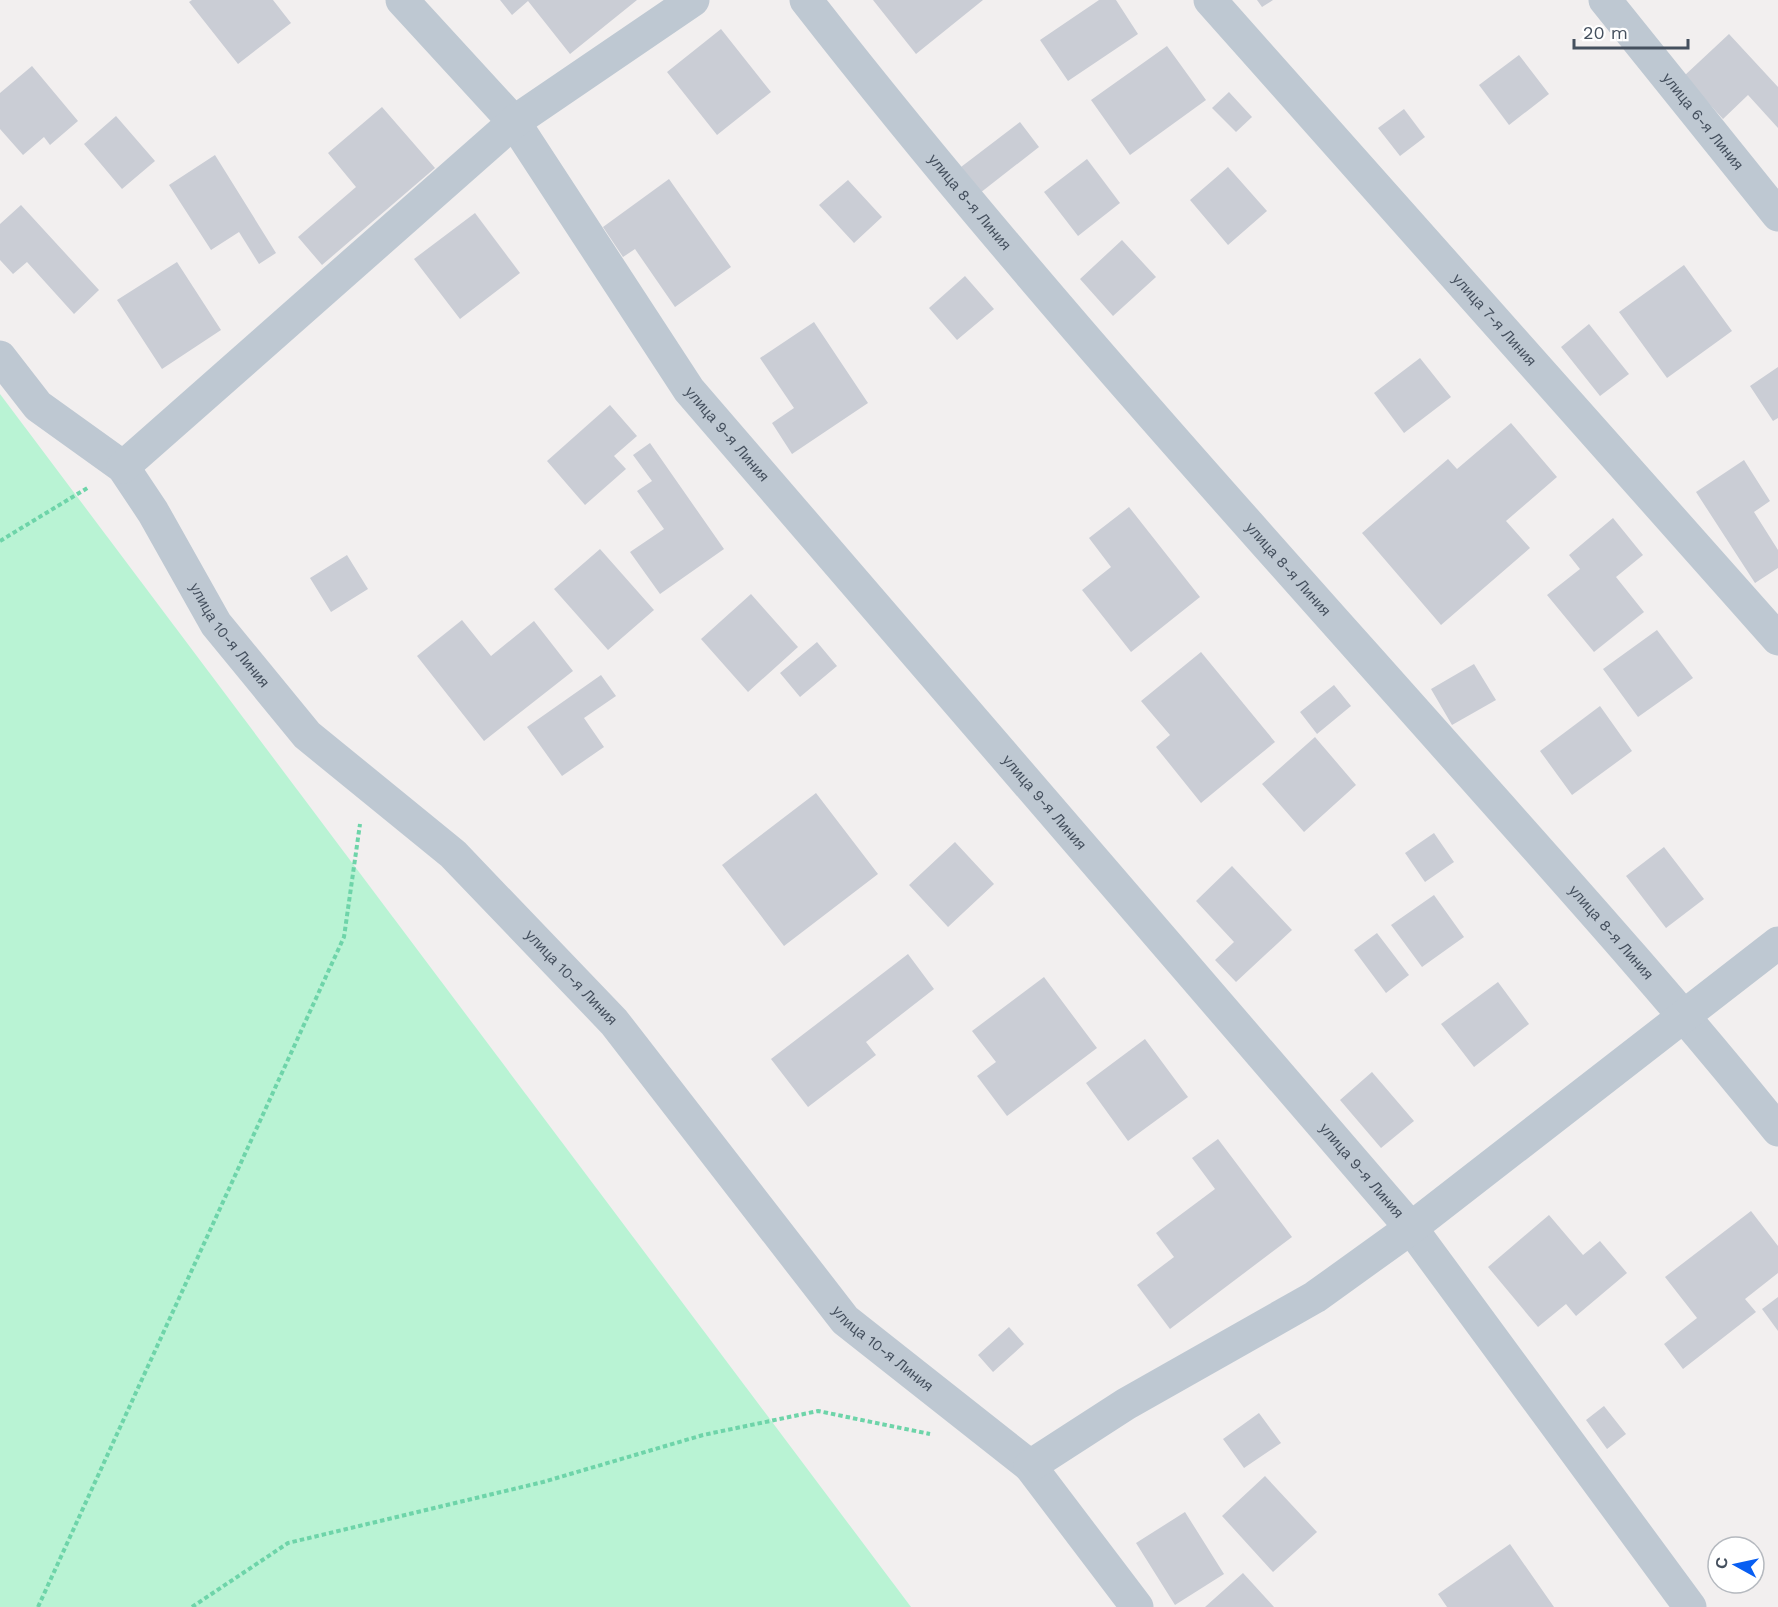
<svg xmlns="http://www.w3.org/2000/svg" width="1778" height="1607" viewBox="0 0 1778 1607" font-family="'Work Sans',sans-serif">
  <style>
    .green { fill: #b9f3d4 }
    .building { fill: #cacdd5 }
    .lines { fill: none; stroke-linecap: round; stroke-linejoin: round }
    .path { stroke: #6ed4a9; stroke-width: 4; stroke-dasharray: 4.5 3; stroke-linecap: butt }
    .minor { stroke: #bec8d2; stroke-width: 33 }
    .labels { text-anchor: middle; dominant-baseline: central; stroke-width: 5; stroke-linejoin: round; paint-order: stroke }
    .street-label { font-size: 15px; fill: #45505e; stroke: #fff }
  </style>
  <rect width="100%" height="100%" fill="#f2efef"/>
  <path class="green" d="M0,394L911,1607H0Z"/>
  <path class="building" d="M192,0H273L291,23L238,64L189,2Z
    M500,0H637L570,54L528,1L512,15Z
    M873,0H983L916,54Z
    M1099,0H1116L1138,34L1068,81L1040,40Z
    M1257,0H1273L1262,7Z
    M721,29L771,92L717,135L667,72Z
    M1729,34L1778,87V128L1748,95L1723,119L1684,76Z
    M1167,46L1206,100L1130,155L1091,100Z
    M1519,55L1549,94L1509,125L1479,85Z
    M32,66L78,121L50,145L44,137L23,155L0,129V93Z
    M1229,92L1252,117L1236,132L1212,108Z
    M382,107L435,168L322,265L298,237L356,187L328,153Z
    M1404,109L1425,137L1400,156L1378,128Z
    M116,116L155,161L122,189L84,144Z
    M1020,122L1039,147L980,193L961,167Z
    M215,155L276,253L259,264L239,232L211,250L169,185Z
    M1087,159L1120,203L1078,236L1044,192Z
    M1228,167L1267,211L1228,245L1190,200Z
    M669,179L731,267L675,307L635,249L623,257L603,227Z
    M848,180L882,217L854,243L819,205Z
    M21,205L99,290L74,314L27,262L13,274L0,260V224Z
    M475,213L520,273L460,319L414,259Z
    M1122,240L1156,277L1113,316L1080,279Z
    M177,262L221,330L162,369L117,300Z
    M1684,265L1732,331L1667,378L1619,312Z
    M965,276L994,309L957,340L929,308Z
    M814,322L868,403L792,454L772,423L794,408L760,358Z
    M1589,324L1629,374L1600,396L1561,347Z
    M1420,358L1451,397L1404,433L1374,393Z
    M1778,367V418L1773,421L1750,386Z
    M610,405L637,436L614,456L626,469L585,505L547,461Z
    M1511,423L1557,477L1506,521L1530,548L1441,625L1362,533L1448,459L1457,469Z
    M650,443L724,549L660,594L630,552L664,529L637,491L652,481L633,455Z
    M1744,460L1770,501L1754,512L1778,550V568L1755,583L1696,492Z
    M1129,507L1200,597L1131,652L1082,590L1111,567L1089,538Z
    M1613,518L1643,555L1616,577L1644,612L1594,652L1547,595L1580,569L1569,555Z
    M600,549L654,610L608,650L554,589Z
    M347,555L368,589L331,612L310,578Z
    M751,594L798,647L748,692L701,639Z
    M462,620L491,656L534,621L573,671L484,741L417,656Z
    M1657,630L1693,678L1638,717L1603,669Z
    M817,642L837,666L800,697L780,673Z
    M1201,652L1275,742L1201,803L1156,747L1170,735L1141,701Z
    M1474,664L1496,700L1452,725L1431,689Z
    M601,675L616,696L584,718L604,747L562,776L527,727Z
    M1334,685L1351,706L1317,734L1300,712Z
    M1600,706L1632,751L1572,795L1540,751Z
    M1315,737L1356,785L1304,832L1262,784Z
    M816,793L878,874L784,946L722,865Z
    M1434,833L1454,862L1425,882L1405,853Z
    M955,842L994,884L948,927L909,885Z
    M1664,847L1704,899L1666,928L1626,876Z
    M1232,866L1292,930L1236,982L1215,960L1234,942L1196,901Z
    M1434,895L1464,937L1422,967L1391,925Z
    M1377,933L1409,975L1386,993L1354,950Z
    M908,954L934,989L866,1042L876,1055L808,1107L771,1059Z
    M1044,977L1097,1048L1007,1116L977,1076L996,1062L972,1031Z
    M1498,982L1529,1024L1474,1067L1441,1024Z
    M1145,1039L1188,1097L1128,1141L1086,1083Z
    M1372,1072L1414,1121L1381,1148L1340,1100Z
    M1218,1139L1292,1237L1170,1329L1137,1285L1174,1257L1156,1233L1215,1189L1192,1158Z
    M1751,1211L1778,1246V1273L1745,1299L1756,1312L1683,1369L1664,1344L1697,1318L1665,1277Z
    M1549,1215L1583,1255L1600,1241L1627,1273L1576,1316L1566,1304L1538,1327L1488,1267Z
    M1778,1297V1331L1762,1309Z
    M1009,1327L1024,1344L993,1372L978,1355Z
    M1604,1406L1626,1434L1607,1449L1586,1420Z
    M1259,1413L1281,1443L1244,1468L1223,1439Z
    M1265,1476L1317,1532L1273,1572L1222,1516Z
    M1185,1512L1224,1574L1175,1605L1136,1543Z
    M1510,1544L1554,1607H1447L1438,1594Z
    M1243,1573L1274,1607H1205Z"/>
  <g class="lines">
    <path class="path" d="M0,541L89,487
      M38,1607L344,937L360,824
      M192,1607L288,1543L543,1482L703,1435L818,1411L930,1434"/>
    <g class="minor">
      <path id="s1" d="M402,0L514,122L689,390L1411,1228L1690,1607"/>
      <path id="s2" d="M806,0C1007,258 1227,500 1445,745C1558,872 1671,997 1778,1130"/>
      <path id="s3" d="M1210,0L1778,639"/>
      <path id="s4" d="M1605,0L1778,215"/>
      <path id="s5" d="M0,357L38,406L123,467L153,512L216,624L307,735L453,854L614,1022L845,1320L1030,1466L1137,1607"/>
      <path d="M123,467L514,122L693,0"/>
      <path d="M1030,1466L1126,1404L1315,1297L1411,1228L1778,943"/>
    </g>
  </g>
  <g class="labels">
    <g class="street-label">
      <text stroke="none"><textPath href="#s4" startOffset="156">улица 6-я Линия</textPath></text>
      <text stroke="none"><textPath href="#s2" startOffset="260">улица 8-я Линия</textPath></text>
      <text stroke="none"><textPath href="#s3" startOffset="428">улица 7-я Линия</textPath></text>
      <text stroke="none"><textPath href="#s1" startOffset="544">улица 9-я Линия</textPath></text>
      <text stroke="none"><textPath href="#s2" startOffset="746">улица 8-я Линия</textPath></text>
      <text stroke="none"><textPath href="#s5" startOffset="366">улица 10-я Линия</textPath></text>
      <text stroke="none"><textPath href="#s1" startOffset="1030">улица 9-я Линия</textPath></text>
      <text stroke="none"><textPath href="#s2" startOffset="1232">улица 8-я Линия</textPath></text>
      <text stroke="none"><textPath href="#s5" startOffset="852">улица 10-я Линия</textPath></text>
      <text stroke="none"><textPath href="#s1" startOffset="1516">улица 9-я Линия</textPath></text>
      <text stroke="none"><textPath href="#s5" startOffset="1338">улица 10-я Линия</textPath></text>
    </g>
  </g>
  <g transform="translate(1736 1565) rotate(278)"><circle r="28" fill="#ffffff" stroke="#b5b9bf" stroke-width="1.5"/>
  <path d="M0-4.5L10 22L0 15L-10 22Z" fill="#085ef2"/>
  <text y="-9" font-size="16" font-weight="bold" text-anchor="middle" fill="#45505e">С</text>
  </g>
  <path d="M1574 39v9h114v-9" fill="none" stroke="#45505e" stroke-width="3"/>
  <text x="1583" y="39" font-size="18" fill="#45505e" stroke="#ffffff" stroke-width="4.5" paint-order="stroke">20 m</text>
</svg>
